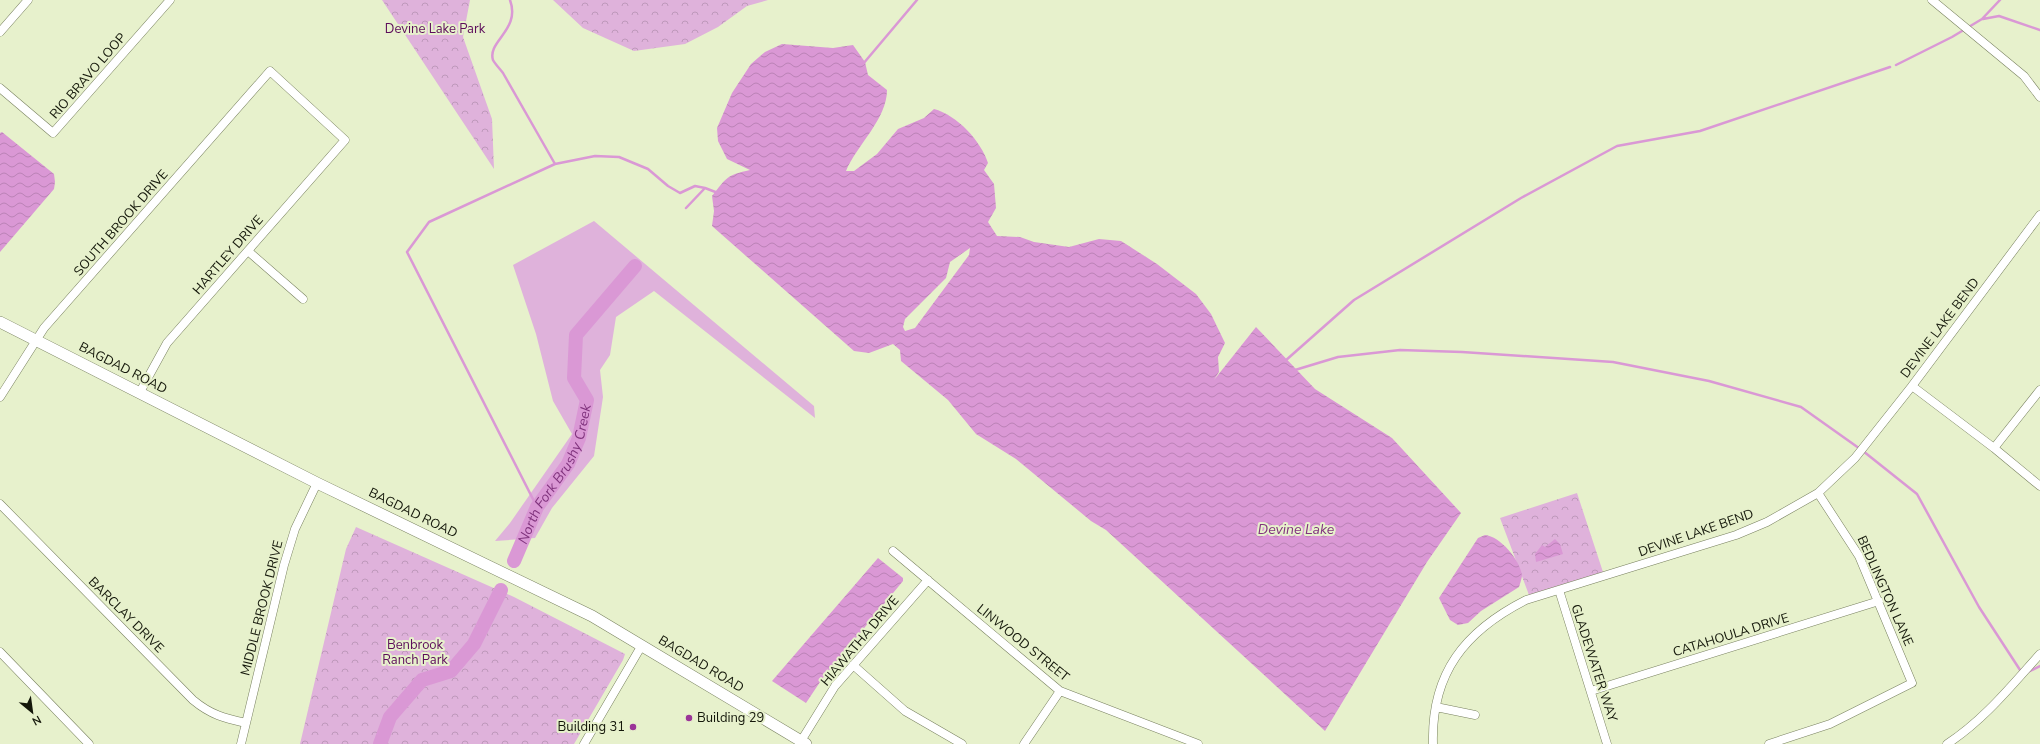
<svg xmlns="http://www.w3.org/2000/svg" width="2040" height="744" viewBox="0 0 2040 744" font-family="'Nunito Sans',sans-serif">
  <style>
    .grass { fill: #dfb2db }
    .park { fill: url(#park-crowns) }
    .water { fill: url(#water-waves); fill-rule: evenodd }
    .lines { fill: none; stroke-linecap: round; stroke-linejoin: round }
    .stream { stroke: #da98d5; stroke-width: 2.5 }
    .river { stroke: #da98d5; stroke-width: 14 }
    .street-casing { stroke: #78805f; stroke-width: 9 }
    .secondary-casing { stroke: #78805f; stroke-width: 12 }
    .street { stroke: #fff; stroke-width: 8 }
    .secondary { stroke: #fff; stroke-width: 11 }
    .poi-dot { fill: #9b3498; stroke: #e7f1cc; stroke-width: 1.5 }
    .labels { text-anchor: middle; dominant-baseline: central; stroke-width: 4; stroke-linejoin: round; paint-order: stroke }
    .park-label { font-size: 13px; fill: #5c0c5a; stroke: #e7f1cc }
    .street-label { font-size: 13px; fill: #14170a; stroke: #e7f1cc }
    .poi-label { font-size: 13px; fill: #14170a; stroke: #e7f1cc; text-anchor: start }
    .water-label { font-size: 14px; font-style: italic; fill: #81347e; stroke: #e7f1cc }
  </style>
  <defs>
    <pattern id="park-crowns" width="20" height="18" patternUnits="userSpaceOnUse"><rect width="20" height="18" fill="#dfb2db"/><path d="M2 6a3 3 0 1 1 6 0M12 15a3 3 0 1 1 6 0" fill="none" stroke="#be98bb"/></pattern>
    <pattern id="water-waves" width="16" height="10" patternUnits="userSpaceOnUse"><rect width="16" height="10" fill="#da98d5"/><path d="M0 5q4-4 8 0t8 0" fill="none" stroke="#ba82b6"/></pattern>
  </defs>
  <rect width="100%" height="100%" fill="#e7f1cc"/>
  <path class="grass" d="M594,221L814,406L815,418L654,291L616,317L610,355L600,370L603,397L594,456L552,508L535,538L495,541L510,523L572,434L553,401L536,334L513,265Z"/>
  <path class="park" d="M382,0H470L463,37L492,119L494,169Z
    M553,0H768L747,6L718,27L685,44L634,51L583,28Z
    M1577,493L1603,572L1529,595L1500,518Z
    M356,527L514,597L625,654L623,660L574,744H300L346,549Z"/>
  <path class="water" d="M782,44L833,48L853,45L865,62L868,75L887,90C887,119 857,145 846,171H854L877,154L898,129L924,118L934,109C957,115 981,141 988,163L984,170L994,184L996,208L988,222L997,236L1020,237L1034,242L1069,247L1099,239L1121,241L1157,264L1196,294L1211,314L1225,343L1218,357L1219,372L1214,380L1256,327L1315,389L1392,438L1461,513L1427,562L1325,731L1106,530L1091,521L1016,459L976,434L948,400L901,361L900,350L893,344L869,353L854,351L712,226L714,211L712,196C727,177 727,175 750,170L727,159L718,141L717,128L732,93L751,64L765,52ZM970,248L969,255L915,328L905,331L903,327L905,319L946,278L950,262Z
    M2,132L54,174L55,182L54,189L0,252V133Z
    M1485,535C1500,536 1520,560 1522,575C1522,578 1520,584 1519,587L1481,611L1468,623L1458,625L1450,620L1439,598L1478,538Z
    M1555,539L1560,544L1563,554L1536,562L1535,554L1542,545L1545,547Z
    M878,558L903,578V581L822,679L806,703L772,681Z"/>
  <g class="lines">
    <path class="stream" d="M510,0C521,30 487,41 493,60C495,64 500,69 503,73L555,164
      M1983,19L1999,16L2040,30
      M863,64L917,0
      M1896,65L1952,37L1982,19L2000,0
      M686,208L705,188L718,193
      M1285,361L1354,300L1521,198L1617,146L1700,131L1890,67
      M1295,370L1338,357L1400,350L1462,352L1613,362L1709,381L1801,407L1863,451L1917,494L1979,607L2022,673
      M537,507L407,252L429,222L555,164L595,156L619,157L648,169L668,186L680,193L695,186L705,188
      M2028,672L2040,666"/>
    <g class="river">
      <path id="s1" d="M514,561L537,507L568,464L579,438L587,400L574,378L576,335L635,266"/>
      <path d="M380,744L390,717L422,680L451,671L474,644L501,590"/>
    </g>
    <defs>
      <path id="street" d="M1932,0L2024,76L2040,97
        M0,32L28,0
        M0,88L53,133L170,0
        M248,251L303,299
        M1912,386L1994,448L2040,486
        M0,397L44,328L270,71L345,140L167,343L140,392
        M1994,448L2040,390
        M0,504L193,700C211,715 224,718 246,723
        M893,551L1060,691L1198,744
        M1559,590L1607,744
        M0,652L89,744
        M853,665L905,711L962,744
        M1591,691L1879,601
        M1436,707L1475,715
        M801,741L835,686L928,580
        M241,744L284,565L295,529L317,483
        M584,744L642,645
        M1024,744L1060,691
        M1433,744C1431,673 1465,631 1526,600L1736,535L1767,522L1818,493L1855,458L1912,386L2040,215
        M1769,744L1830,724L1912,683L1859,556L1818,493
        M1947,744C1984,720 2011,686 2040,654"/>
      <path id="secondary" d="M0,322L317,483L592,616L806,744"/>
    </defs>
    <use href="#street" class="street-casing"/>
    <use href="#secondary" class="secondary-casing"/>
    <use href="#street" class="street"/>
    <use href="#secondary" class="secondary"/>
  </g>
  <g class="poi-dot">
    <circle cx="689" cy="718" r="4"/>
    <circle cx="633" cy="727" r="4"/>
  </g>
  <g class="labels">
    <g class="park-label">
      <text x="435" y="29">Devine Lake Park</text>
      <text x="415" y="645">Benbrook<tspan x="415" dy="15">Ranch Park</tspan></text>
    </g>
    <g class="street-label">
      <text transform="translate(88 76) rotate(-49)">RIO BRAVO LOOP</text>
      <text transform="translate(121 223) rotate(-49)">SOUTH BROOK DRIVE</text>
      <text transform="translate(228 255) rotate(-49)">HARTLEY DRIVE</text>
      <text transform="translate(1940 328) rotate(-53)">DEVINE LAKE BEND</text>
      <text transform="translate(123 368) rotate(27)">BAGDAD ROAD</text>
      <text transform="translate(413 513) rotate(26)">BAGDAD ROAD</text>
      <text transform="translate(1696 533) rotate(-19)">DEVINE LAKE BEND</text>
      <text transform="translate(1885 591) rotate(66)">BEDLINGTON LANE</text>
      <text transform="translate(262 608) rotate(-76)">MIDDLE BROOK DRIVE</text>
      <text transform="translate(126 615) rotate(45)">BARCLAY DRIVE</text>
      <text transform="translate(1731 635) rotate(-17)">CATAHOULA DRIVE</text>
      <text transform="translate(860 641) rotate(-50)">HIAWATHA DRIVE</text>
      <text transform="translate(1023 643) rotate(39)">LINWOOD STREET</text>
      <text transform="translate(1594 663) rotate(72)">GLADEWATER WAY</text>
      <text transform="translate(701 664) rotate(31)">BAGDAD ROAD</text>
    </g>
    <g class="poi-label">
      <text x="697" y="718">Building 29</text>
      <text x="625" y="727" text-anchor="end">Building 31</text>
    </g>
    <g class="water-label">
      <text stroke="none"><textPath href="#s1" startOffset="97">North Fork Brushy Creek</textPath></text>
      <text x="1296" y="529">Devine Lake</text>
    </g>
  </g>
  <g transform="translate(32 712) rotate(151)" stroke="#e7f1cc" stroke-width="3" paint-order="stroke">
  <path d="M0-3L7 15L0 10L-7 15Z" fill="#14170a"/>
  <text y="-6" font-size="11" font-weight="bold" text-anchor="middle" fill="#14170a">N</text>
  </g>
</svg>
